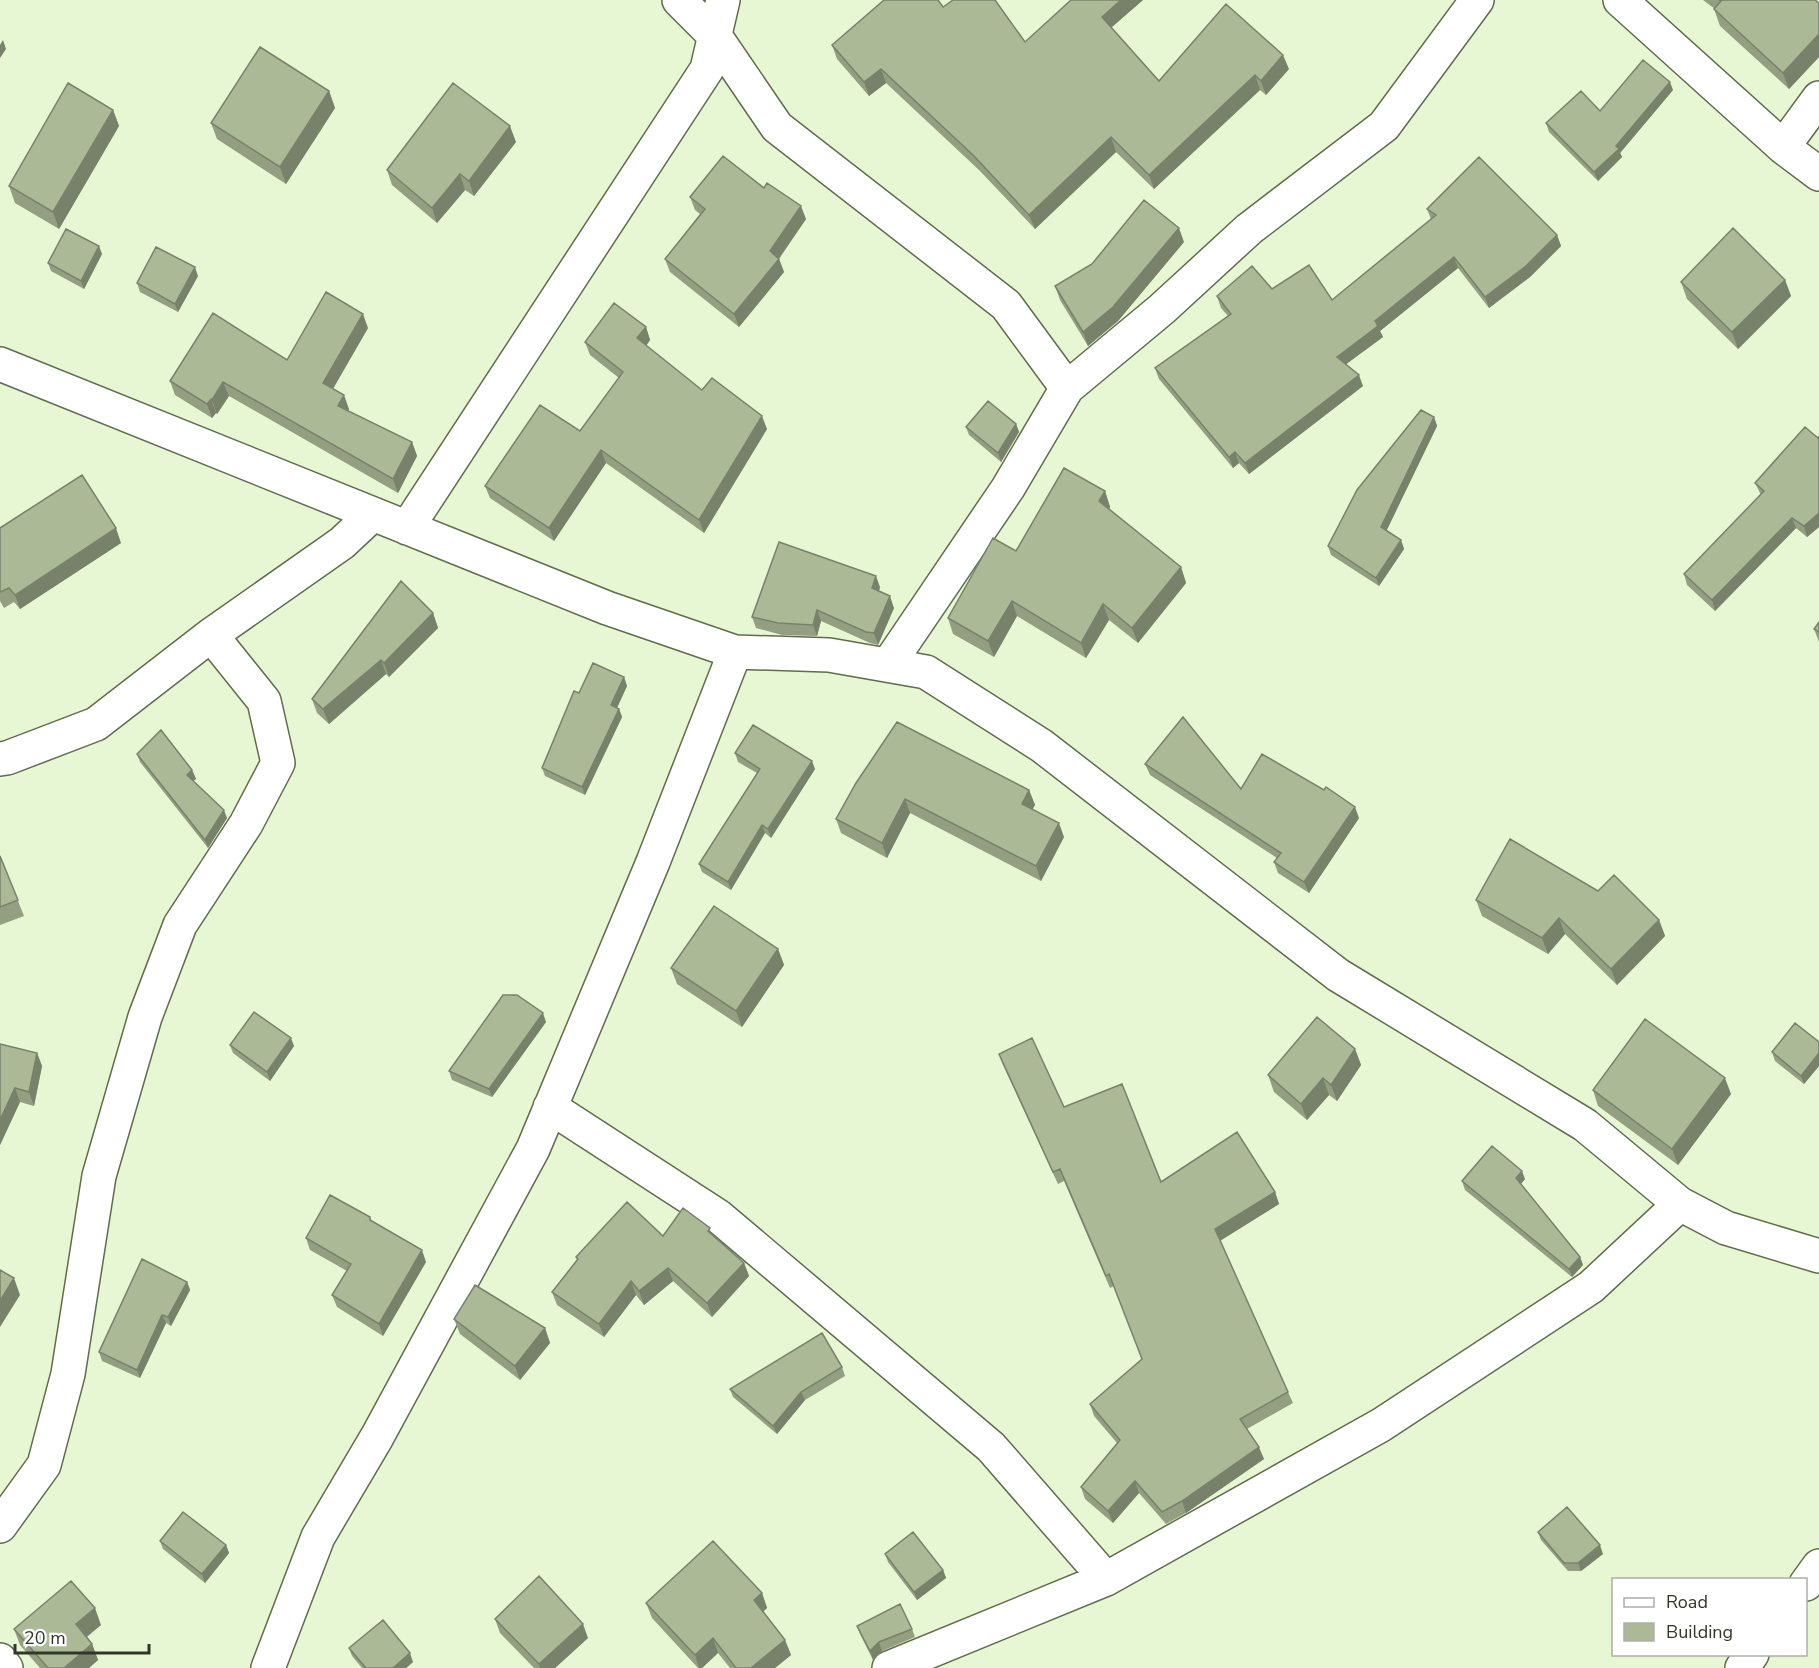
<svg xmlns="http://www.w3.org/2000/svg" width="1819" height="1668" viewBox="0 0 1819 1668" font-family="'Nunito Sans',sans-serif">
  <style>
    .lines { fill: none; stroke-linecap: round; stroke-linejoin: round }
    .minor-casing { stroke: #606c4c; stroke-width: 36 }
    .minor { stroke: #fff; stroke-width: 33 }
    .wall { fill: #949f82 }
    .shaded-wall { fill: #78826a }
    .building { fill: #acb997; stroke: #78826a; stroke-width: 1.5 }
  </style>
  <rect width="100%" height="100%" fill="#e8f7d3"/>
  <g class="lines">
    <defs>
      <path id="minor" d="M679,0L715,36L777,127L1006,305L1067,388
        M1620,0L1783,147L1819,174
        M1783,147L1819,98
        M0,364L607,608L735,652L829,655L926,672L1042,746L1338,975L1585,1125L1680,1204L1726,1228L1819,1256
        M407,528L707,69L723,0
        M888,665L1008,488L1067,388L1162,309L1249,229L1384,126L1477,0
        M0,759L7,758L96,724L211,635L342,543L373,514
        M550,1107L718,1216L991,1447L1106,1579
        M0,1526L44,1465L68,1374L99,1176L145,1017L180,925L246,824L278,763L264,701L211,635
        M1806,1584L1819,1566
        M0,1660L6,1668
        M268,1668L318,1537L377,1437L533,1149L653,862L735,652
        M889,1668L1106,1579L1381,1425L1591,1287L1680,1204
        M1742,1668L1752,1654"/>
    </defs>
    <use href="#minor" class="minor-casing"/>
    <use href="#minor" class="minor"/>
  </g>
  <path class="wall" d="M1071,0H1143L1111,28L1159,81L1289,69L1266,95L1260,90L1154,189L1116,152L1035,229L979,170L886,83L869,96L837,59L832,45L943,7L1025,42Z
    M1703,0H1815L1819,3V57L1789,89L1720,26L1714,9H1715Z
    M1673,90L1620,153L1622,157L1598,181L1549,132L1546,123L1600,111Z
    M329,91L335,108L286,184L217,139L211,123Z
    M113,110L119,126L59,229L15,203L9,186Z
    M516,142L474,196L465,190L437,223L392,185L387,170Z
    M764,188L806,219L779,259L784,272L739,327L670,272L665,259L700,214L695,210L690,197Z
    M1427,209L1557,235L1561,246L1530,277L1489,308L1458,268L1380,331L1383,337L1346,364L1363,386L1249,474L1239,463L1233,468L1159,379L1155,368L1228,316L1221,308L1217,296L1272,289L1332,300L1431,219Z
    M1184,242L1118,321L1088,346L1060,300L1055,286Z
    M102,254L84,289L51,271L48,263Z
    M198,276L178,312L140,292L137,283Z
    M1785,280L1791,296L1738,349L1687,299L1681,282Z
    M646,327L650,340L646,346L702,390L767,429L704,533L606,463L554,541L490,498L485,486L580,431L619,378L590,355L585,342Z
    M368,328L333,389L349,409L348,411L412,442L417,456L398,493L229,396L217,414L216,413L212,418L175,395L170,381L287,360Z
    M1434,417L1437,426L1386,531L1401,540L1404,549L1379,586L1331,555L1328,546Z
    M1016,424L1019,432L1001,462L969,435L966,427Z
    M1819,436V527L1807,537L1796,528L1715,611L1687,585L1684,574L1761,495L1755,483L1818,438Z
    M1105,491L1110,507L1109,509L1181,567L1186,583L1138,643L1109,620L1086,658L1017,616L994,657L953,634L948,618L1016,551Z
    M0,528L121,543L20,609L14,602L4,608L0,601Z
    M880,587L879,591L894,608L878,645L870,643L821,621L817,636L782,635L756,628L752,617Z
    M433,613L438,628L389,677L386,674L329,724L317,713L312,699Z
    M1819,622V642L1814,629Z
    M624,677L627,686L617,708L619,709L622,717L585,795L545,776L542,768L579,693Z
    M735,753L815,769L771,838L765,833L731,890L702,872L699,864L757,773L738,762Z
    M137,754L192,770L196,779L193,781L227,818L208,848L140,762Z
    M1145,764L1241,789L1359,818L1309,893L1278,873L1274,862L1277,858L1150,775Z
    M856,783L1029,790L1035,805L1032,809L1064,837L1041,881L910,813L887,858L841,833L836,819Z
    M0,856L24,916L0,925Z
    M1598,891L1659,920L1665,936L1617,985L1565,934L1548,954L1482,916L1476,900Z
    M778,949L784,965L742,1027L677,984L671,968Z
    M546,1022L492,1097L452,1080L449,1071Z
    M1819,1042V1066L1804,1084L1775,1061L1772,1052Z
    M0,1044L37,1053L42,1066L34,1106L20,1102L0,1145Z
    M230,1045L294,1046L270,1081L233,1053Z
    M1355,1049L1361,1065L1337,1101L1329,1095L1307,1120L1274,1092L1268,1075Z
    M999,1054L1064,1107L1161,1182L1275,1192L1279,1204L1220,1240L1288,1392L1293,1403L1247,1429L1264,1459L1186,1513L1166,1524L1139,1493L1113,1523L1085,1499L1081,1487L1117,1443L1094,1416L1090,1404L1142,1359L1114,1286L1110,1288L1064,1181L1058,1184L1003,1065Z
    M1593,1090L1731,1094L1678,1165L1598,1106Z
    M1525,1179L1521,1184L1580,1257L1583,1265L1572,1277L1465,1190L1462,1181Z
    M370,1217L371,1221L426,1262L383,1336L337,1307L332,1295L347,1271L310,1250L306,1238Z
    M712,1234L744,1263L749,1276L712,1317L673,1281L644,1305L636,1295L604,1337L557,1305L552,1292L577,1260L576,1257L663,1236Z
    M187,1282L190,1290L171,1326L166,1323L140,1378L102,1361L99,1352Z
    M454,1319L545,1328L550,1343L520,1380L460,1334Z
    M842,1367L845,1376L805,1400L777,1434L733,1397L730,1389Z
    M1538,1532L1603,1554L1581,1571H1568L1541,1540Z
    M160,1541L226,1545L229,1553L205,1583L163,1549Z
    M885,1554L943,1570L946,1578L917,1600L888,1562Z
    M762,1593L767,1608L763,1612L785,1640L791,1655L775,1668H730L718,1653L702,1668H698L652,1618L646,1603Z
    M495,1619L588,1638L555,1668H534L500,1633Z
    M101,1625L87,1637L92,1644L98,1660L89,1668H40L20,1645L14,1629Z
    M857,1626L912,1629L915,1637L882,1651L873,1660L860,1634Z
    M349,1648L413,1662L406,1668H362L352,1656Z"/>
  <path class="shaded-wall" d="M1121,0H1143L1107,31L1102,17Z
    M1819,34V57L1789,89L1783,73Z
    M3,40L6,49L0,58V45Z
    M1283,55L1289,69L1266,95L1261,81Z
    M881,69L886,83L869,96L864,82Z
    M1255,75L1260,90L1154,189L1149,175Z
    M1670,82L1673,90L1620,153L1622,157L1598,181L1594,172L1616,146Z
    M329,91L335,108L286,184L280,167Z
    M113,110L119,126L59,229L53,212Z
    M510,126L516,142L474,196L469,181Z
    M1111,137L1116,152L1035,229L1029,215Z
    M460,174L465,190L437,223L432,208Z
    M801,206L806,219L777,261L779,259L784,272L739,327L734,314L770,251Z
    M1179,228L1184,242L1118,321L1088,346L1083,332Z
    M1557,235L1561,246L1530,277L1489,308L1485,297Z
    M99,246L102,254L84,289L81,281Z
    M1454,257L1458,268L1380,331L1383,337L1341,368L1337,357L1375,321Z
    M195,267L198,276L178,312L175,304Z
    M1785,280L1791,296L1738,349L1732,332Z
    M363,314L368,328L328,397L323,383Z
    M646,327L650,340L642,351L637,338Z
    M1359,375L1363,386L1249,474L1245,463Z
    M223,382L229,396L217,414L212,400Z
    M344,395L349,409L343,420L338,406Z
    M211,399L216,413L212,418L207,404Z
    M762,416L767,429L704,533L699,520Z
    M1434,417L1437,426L1384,536L1381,527Z
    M1016,424L1019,432L1001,462L998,453Z
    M412,442L417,456L398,493L393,479Z
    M601,450L606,463L554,541L549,528Z
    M1235,452L1239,463L1233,468L1229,457Z
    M1105,491L1110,507L1105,516L1099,501Z
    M1819,513V527L1807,537L1804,526Z
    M1792,518L1796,528L1715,611L1712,600Z
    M116,528L121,543L20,609L15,595Z
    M1401,540L1404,549L1379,586L1376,578Z
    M1181,567L1186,583L1138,643L1132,628Z
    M876,576L880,587L876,600L872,588Z
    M890,596L894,608L878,645L874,633Z
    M1012,601L1017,616L994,657L988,641Z
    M1103,604L1109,620L1086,658L1081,643Z
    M817,610L821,621L817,636L813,625Z
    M433,613L438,628L389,677L384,663Z
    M381,660L386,674L329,724L323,709Z
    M624,677L627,686L614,714L611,705Z
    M619,709L622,717L585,795L582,787Z
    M812,761L815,769L771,838L768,829Z
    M192,770L196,779L190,783L187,775Z
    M1029,790L1035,805L1027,819L1022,804Z
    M905,799L910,813L887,858L882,843Z
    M1355,807L1359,818L1309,893L1304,882Z
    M224,810L227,818L208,848L205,840Z
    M1059,823L1064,837L1041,881L1036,866Z
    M762,825L765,833L731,890L728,882Z
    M1559,918L1565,934L1548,954L1542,938Z
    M1659,920L1665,936L1617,985L1611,969Z
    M778,949L784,965L742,1027L736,1011Z
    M543,1013L546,1022L492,1097L489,1089Z
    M291,1038L294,1046L270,1081L267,1072Z
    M1355,1049L1361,1065L1337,1101L1331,1085Z
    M37,1053L42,1066L34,1106L29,1092Z
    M1819,1053V1066L1804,1084L1801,1076Z
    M1323,1078L1329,1095L1307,1120L1301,1104Z
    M1725,1078L1731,1094L1678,1165L1672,1149Z
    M15,1088L20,1102L0,1145V1120Z
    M1522,1171L1525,1179L1519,1186L1516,1178Z
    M1275,1192L1279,1204L1220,1241L1215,1229Z
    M422,1250L426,1262L383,1336L379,1324Z
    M1580,1257L1583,1265L1572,1277L1569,1269Z
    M744,1263L749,1276L712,1317L707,1303Z
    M668,1268L673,1281L644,1305L639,1291Z
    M14,1278L20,1295L0,1327V1301Z
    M631,1281L636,1295L604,1337L599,1324Z
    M187,1282L190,1290L171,1326L168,1317Z
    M162,1315L166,1323L140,1378L137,1370Z
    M545,1328L550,1343L520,1380L515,1366Z
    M801,1392L805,1400L777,1434L773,1426Z
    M1259,1447L1264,1459L1186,1513L1182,1501Z
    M1135,1481L1139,1493L1113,1523L1108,1511Z
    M226,1545L229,1553L205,1583L202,1574Z
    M1600,1545L1603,1554L1581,1571L1578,1563Z
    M943,1570L946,1578L917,1600L914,1592Z
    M762,1593L767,1608L759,1615L754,1600Z
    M95,1608L101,1625L82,1640L76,1624Z
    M583,1624L588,1638L555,1668H540L539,1664Z
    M713,1638L718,1653L702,1668H699L695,1655Z
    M785,1640L791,1655L775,1668H751Z
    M879,1642L882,1651L873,1660L870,1651Z
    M92,1644L98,1660L89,1668H64Z
    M410,1653L413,1662L406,1668H393Z"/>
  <path class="building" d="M884,0H938L943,7L953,0H995L1025,42L1071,0H1121L1102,17L1159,81L1226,4L1283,55L1261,81L1255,75L1149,175L1111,137L1029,215L974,156L881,69L864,82L832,45Z
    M1719,0H1815L1819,3V34L1783,73L1714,9L1721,1Z
    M260,47L329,91L280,167L211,123Z
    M1643,60L1670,82L1616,146L1619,149L1594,172L1546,123L1581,91L1600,111Z
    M68,83L113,110L53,212L9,186Z
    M453,83L510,126L469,181L460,174L432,208L387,170Z
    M723,156L764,188L767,183L801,206L770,251L779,259L734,314L665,259L705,209L690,197Z
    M1479,157L1557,235L1526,266L1485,297L1454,257L1375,321L1378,326L1337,357L1359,375L1245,463L1235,452L1229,457L1155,368L1231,314L1217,296L1252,266L1272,289L1309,265L1332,300L1436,215L1427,209Z
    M1144,200L1179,228L1113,307L1083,332L1055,286L1092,264Z
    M1733,228L1785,280L1732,332L1681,282Z
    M66,229L99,246L81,281L48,263Z
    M156,247L195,267L175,304L137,283Z
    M326,292L363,314L323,383L344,395L338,406L412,442L393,479L223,382L212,400L211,399L207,404L170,381L213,313L287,360Z
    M614,303L646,327L637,338L702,390L712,378L762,416L699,520L601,450L549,528L485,486L540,405L580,431L623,372L585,342Z
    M988,401L1016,424L998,453L966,427Z
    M1421,410L1434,417L1381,527L1401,540L1376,578L1328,546L1357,490Z
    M1805,427L1818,438L1819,436V513L1804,526L1792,518L1712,600L1684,574L1764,491L1755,483Z
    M1064,468L1105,491L1099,501L1181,567L1132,628L1103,604L1081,643L1012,601L988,641L948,618L993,538L1016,551Z
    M82,475L116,528L15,595L9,588L0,592V528Z
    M779,542L876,576L872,588L890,596L874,633L866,632L817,610L813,625L778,623L752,617Z
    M401,581L433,613L384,663L381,660L323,709L312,699Z
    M1819,622V632L1814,629Z
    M593,663L624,677L611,705L619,709L582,787L542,768L574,691L579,693Z
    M1183,717L1241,789L1262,754L1324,790L1326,787L1355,807L1304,882L1274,862L1281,853L1145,764Z
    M897,722L1029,790L1022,804L1059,823L1036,866L905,799L882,843L836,819L856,783Z
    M753,725L812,761L768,829L762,825L728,882L699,864L760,769L735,753Z
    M161,730L192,770L187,775L224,810L205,840L137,754Z
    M1510,839L1598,891L1614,875L1659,920L1611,969L1559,918L1542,938L1476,900Z
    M0,856L18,900L0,907Z
    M714,906L778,949L736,1011L671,968Z
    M503,995H517L543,1013L489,1089L449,1071Z
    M254,1012L291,1038L267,1072L230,1045Z
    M1317,1017L1355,1049L1331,1085L1323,1078L1301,1104L1268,1075Z
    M1645,1019L1725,1078L1672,1149L1593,1090Z
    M1795,1023L1819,1042V1053L1801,1076L1772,1052Z
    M1032,1038L1064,1107L1122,1084L1161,1182L1237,1132L1275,1192L1215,1229L1288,1392L1240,1419L1259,1447L1182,1501L1162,1512L1135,1481L1108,1511L1081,1487L1120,1440L1090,1404L1142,1359L1109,1274L1106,1276L1060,1169L1053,1172L999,1054Z
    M0,1044L37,1053L29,1092L15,1088L0,1120Z
    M1492,1146L1522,1171L1516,1178L1580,1257L1569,1269L1462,1181Z
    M330,1195L370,1217V1220L422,1250L379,1324L332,1295L351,1264L306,1238Z
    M627,1202L663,1236L683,1208L710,1228L708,1231L744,1263L707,1303L668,1268L639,1291L631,1281L599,1324L552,1292L578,1259L576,1257Z
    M142,1259L187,1282L168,1317L162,1315L137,1370L99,1352Z
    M0,1270L14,1278L0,1301Z
    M475,1285L545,1328L515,1366L454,1319Z
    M822,1333L842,1367L801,1392L773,1426L730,1389Z
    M1567,1507L1600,1545L1578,1563H1564L1538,1532Z
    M183,1512L226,1545L202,1574L160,1541Z
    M913,1532L943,1570L914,1592L885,1554Z
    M713,1541L762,1593L754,1600L785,1640L751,1668H736L713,1638L695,1655L646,1603Z
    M539,1576L583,1624L539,1664L495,1619Z
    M71,1581L95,1608L76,1624L92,1644L64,1668H48L14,1629Z
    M900,1604L912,1629L879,1642L870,1651L857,1626Z
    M383,1620L410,1653L393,1668H366L349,1648Z"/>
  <rect x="1612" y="1578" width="195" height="78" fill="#ffffff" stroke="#adafa9" stroke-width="1.5"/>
  <rect x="1624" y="1598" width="30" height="9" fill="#ffffff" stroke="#adafa9" stroke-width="1.5"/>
  <text x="1666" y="1608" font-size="18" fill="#313629">Road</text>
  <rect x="1624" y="1623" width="30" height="18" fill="#acb997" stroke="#adafa9" stroke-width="1.5"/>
  <text x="1666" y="1638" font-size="18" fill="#313629">Building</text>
  <path d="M15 1644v9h134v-9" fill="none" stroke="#313629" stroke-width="3"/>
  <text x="24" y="1644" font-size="18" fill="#313629" stroke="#ffffff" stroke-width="4.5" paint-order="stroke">20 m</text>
</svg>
